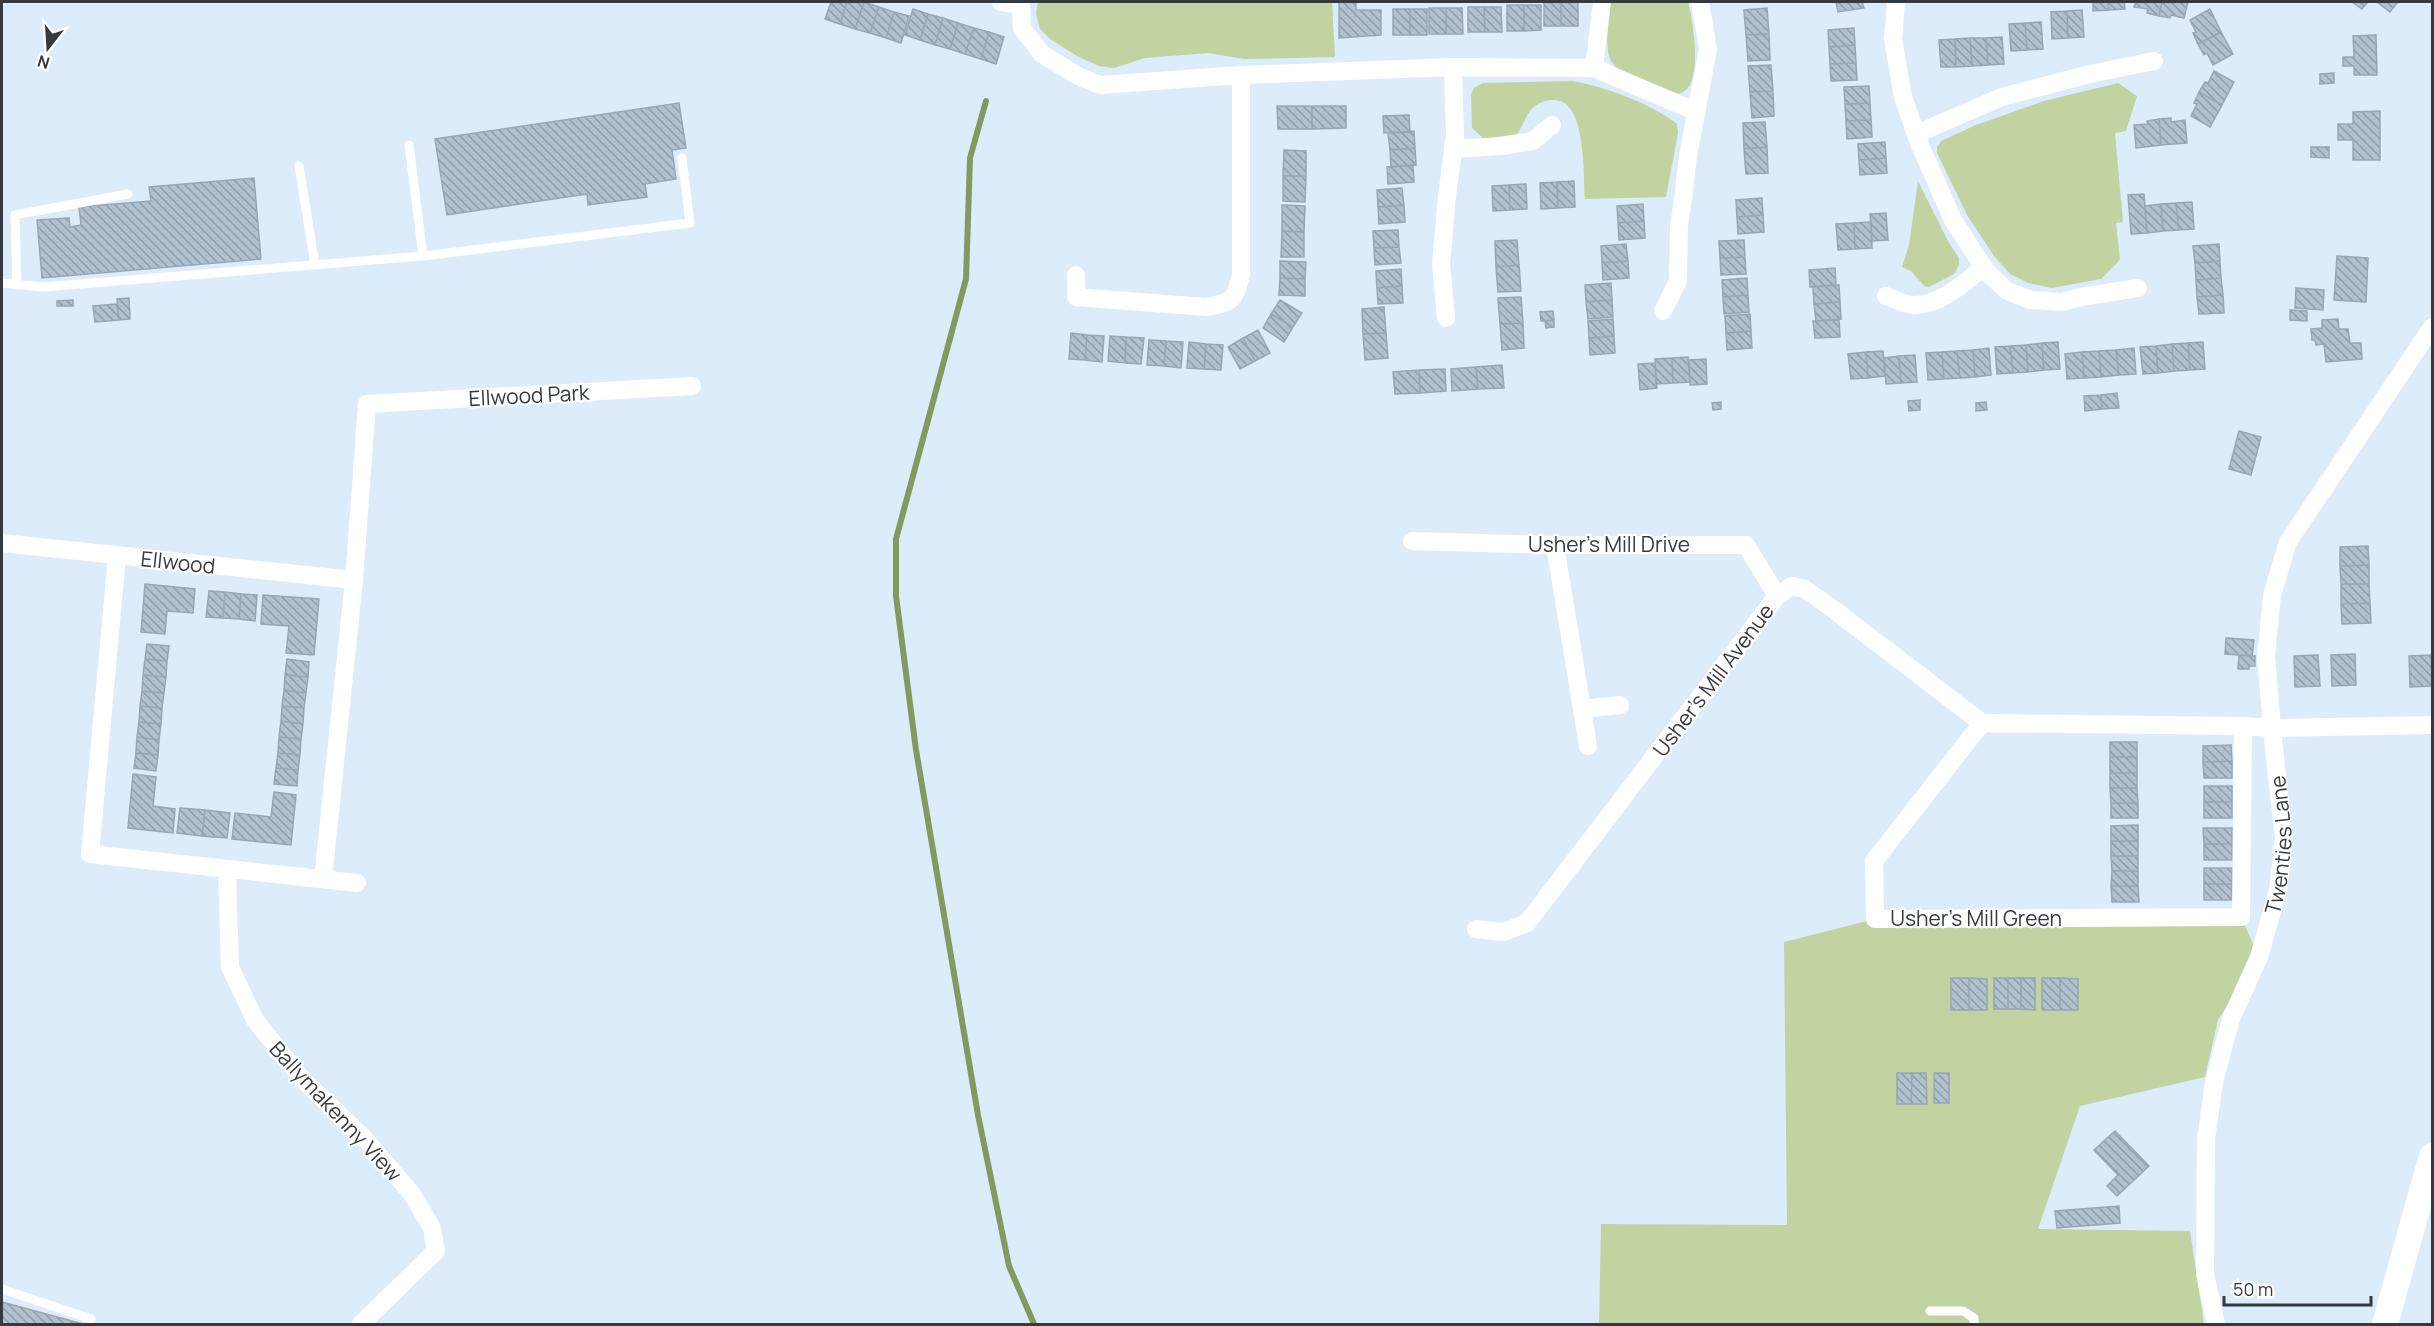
<svg xmlns="http://www.w3.org/2000/svg" width="2434" height="1326" viewBox="0 0 2434 1326" font-family="Manrope,sans-serif">
  <style>
    .green { fill: #c0d3a0 }
    .lines { fill: none; stroke-linecap: round; stroke-linejoin: round }
    .stream { stroke: #829a5d; stroke-width: 6 }
    .building { fill: url(#building-back-hatch); stroke: #98a7b5; stroke-width: 1.5 }
    .lane { stroke: #fff; stroke-width: 9 }
    .street { stroke: #fff; stroke-width: 18 }
    .secondary { stroke: #fff; stroke-width: 26 }
    .labels { text-anchor: middle; dominant-baseline: central; stroke-width: 4.5; stroke-linejoin: round; paint-order: stroke }
    .street-label { font-size: 21px; fill: #343b40; stroke: #fff }
  </style>
  <defs>
    <pattern id="building-back-hatch" width="6" height="6" patternUnits="userSpaceOnUse" patternTransform="scale(1.5)"><rect width="6" height="6" fill="#b1c1cf"/><path d="M-1 5l2 2M0 0l6 6M5-1l2 2" fill="none" stroke="#919ea9"/></pattern>
  </defs>
  <rect width="100%" height="100%" fill="#dcecfb"/>
  <path class="green" d="M1038,2H1332L1335,57L1244,59L1208,53L1145,58L1114,68L1099,66L1077,56L1050,39L1040,29L1036,13Z
    M1610,2H1688C1693,20 1704,85 1681,93C1670,96 1656,87 1646,82C1635,77 1618,73 1611,61C1604,49 1609,16 1610,2Z
    M1573,81C1606,87 1650,103 1677,124L1678,133L1666,197L1585,199C1583,175 1587,102 1555,100C1547,100 1541,101 1534,107C1527,112 1523,126 1517,134L1484,139L1472,128L1471,94L1474,88L1483,83Z
    M2118,83L2137,96L2126,131L2115,133L2123,222L2116,223L2120,260L2101,279L2052,288L2028,283L2010,274L1994,256L1967,215L1937,153V147L1941,141L1976,125L2044,101Z
    M1918,181L1949,243L1959,258V265L1954,274L1929,287L1924,286L1911,271L1902,267L1909,245Z
    M2241,917L2259,957L2218,1020L2205,1077L2080,1106L2038,1229L2190,1231L2204,1324H1599L1601,1224L1787,1225L1784,942L1875,919Z"/>
  <g class="lines">
    <path class="stream" d="M986,101L970,158L966,279L896,539V596L916,750L978,1115L1009,1266L1034,1324"/>
  </g>
  <path class="building" d="M831,2H847L840,24L825,19Z
    M847,2H864L855,29L840,24Z
    M864,2L879,7L870,33L855,29Z
    M1339,2H1356V10H1381V35L1339,38Z
    M1544,2H1561V26H1544Z
    M1561,2H1578V26H1561Z
    M1836,2H1862L1864,8L1838,12Z
    M2093,2H2108L2109,10L2093,11Z
    M2108,2H2124L2125,9L2109,10Z
    M2136,2H2162L2159,16L2147,13L2148,9L2134,7Z
    M2162,2H2188L2184,18L2171,15L2170,18L2159,16Z
    M2352,2H2368L2362,9Z
    M2377,2H2398L2390,12Z
    M1507,5H1524V31H1507Z
    M1524,5H1541V30L1524,31Z
    M879,7L894,12L886,38L870,33Z
    M1468,7H1484L1485,32H1468Z
    M1484,7H1501L1502,32H1485Z
    M1429,8H1446V34H1429Z
    M1446,8H1462L1463,34H1446Z
    M1767,8L1769,34L1746,35L1744,10Z
    M913,9L928,14L920,40L905,35Z
    M1393,9H1410V35H1393Z
    M1410,9H1427V35H1410Z
    M2210,9L2221,32L2198,44L2193,33L2196,32L2190,20Z
    M2082,10L2084,37L2068,38L2067,11Z
    M2067,11L2068,38L2052,39L2051,12Z
    M894,12L909,16L901,43L886,38Z
    M928,14L943,18L935,45L920,40Z
    M943,18L958,23L950,49L935,45Z
    M2041,22L2043,49L2027,50L2025,23Z
    M958,23L974,28L965,54L950,49Z
    M2025,23L2027,50L2011,51L2009,24Z
    M974,28L989,32L981,59L965,54Z
    M1854,28L1855,45L1829,47L1828,30Z
    M989,32L1004,37L996,64L981,59Z
    M2221,32L2233,54L2213,65L2207,53L2204,55L2198,44Z
    M1769,34L1770,60L1748,61L1746,35Z
    M2376,35L2377,75H2354V66H2343V57H2354L2353,36Z
    M2002,37L2004,64L1988,65L1986,38Z
    M1970,38H1986L1988,65L1972,66Z
    M1970,38L1972,66L1956,67L1955,39Z
    M1955,39L1956,67H1941L1939,40Z
    M1855,45L1856,63L1830,64L1829,47Z
    M1856,63L1857,80L1831,81L1830,64Z
    M1771,65L1773,91L1750,92L1748,66Z
    M2214,71L2234,82L2222,105L2199,92L2205,82L2208,83Z
    M2334,73V83L2320,84V74Z
    M1869,86L1870,103L1845,104L1844,87Z
    M1773,91L1774,116L1752,118L1750,92Z
    M2199,92L2222,105L2210,127L2191,116L2197,104L2194,103Z
    M679,103L686,148L672,150L676,179L645,184L647,197L588,205L587,194L447,215L435,139Z
    M1870,103L1871,120L1846,121L1845,104Z
    M1277,106H1312V129H1278Z
    M1312,106H1346V128L1312,129Z
    M2380,111V160H2353V140H2338V124H2353V112Z
    M1409,115L1410,132L1384,133L1383,116Z
    M2171,118V122L2185,120L2187,143L2161,145L2159,119Z
    M2159,119L2161,145L2136,148L2134,125L2148,124L2147,121Z
    M1871,120L1872,137L1847,139L1846,121Z
    M1765,122L1767,147L1744,149L1743,123Z
    M1414,131L1415,148L1390,150L1388,133Z
    M1885,142L1886,158L1859,160L1858,144Z
    M1767,147L1768,173L1746,174L1744,149Z
    M2311,147H2329V158L2311,157Z
    M1415,148L1416,165L1391,167L1390,150Z
    M1284,150L1306,151V176H1283Z
    M1886,158L1887,173L1860,175L1859,160Z
    M1413,165L1414,182L1388,184L1387,167Z
    M1283,176H1306L1305,202L1283,201Z
    M254,178L261,259L42,278L37,220L69,218L70,227L81,225L79,207L151,201L149,187Z
    M1574,181L1575,207L1558,208L1557,182Z
    M1557,182L1558,208L1541,209L1540,183Z
    M1526,184L1527,209L1510,210L1509,185Z
    M1509,185L1510,210L1493,211L1492,186Z
    M1402,188L1404,205L1378,207L1377,190Z
    M2144,194L2147,233L2131,234L2128,195Z
    M1762,198L1763,215L1737,217L1736,200Z
    M2192,202L2194,229L2179,230L2176,203Z
    M2176,203L2179,230L2163,231L2161,204Z
    M1643,204L1644,221L1618,223L1617,206Z
    M2161,204L2163,231L2147,233L2145,206Z
    M1282,205L1305,206L1304,232L1282,231Z
    M1404,205L1405,222L1379,224L1378,207Z
    M1886,213L1888,240L1872,241L1870,214Z
    M1763,215L1764,232L1738,234L1737,217Z
    M1644,221L1645,238L1619,240L1618,223Z
    M1871,222L1872,248L1855,249L1854,223Z
    M1854,223L1855,249L1838,250L1836,224Z
    M1398,230L1399,247L1374,248L1373,231Z
    M1282,231L1304,232V257H1281Z
    M1517,240L1519,265L1496,267L1495,241Z
    M1744,240L1745,257L1720,258L1719,241Z
    M1626,244L1628,261L1602,263L1601,246Z
    M2219,244L2220,261L2195,263L2193,246Z
    M1399,247L1401,263L1375,265L1374,248Z
    M2337,256L2368,258L2366,302L2334,300Z
    M1745,257L1746,274L1721,275L1720,258Z
    M1280,261L1306,262L1305,279L1280,278Z
    M1628,261L1629,278L1603,280L1602,263Z
    M2220,261L2221,278L2196,280L2195,263Z
    M1519,265L1521,291L1498,292L1496,267Z
    M1835,268L1836,285L1810,287L1809,270Z
    M1401,269L1402,286L1377,288L1376,271Z
    M1280,278L1305,279V296L1279,295Z
    M1747,278L1748,295L1723,297L1722,280Z
    M2221,278L2223,295L2197,297L2196,280Z
    M1611,283L1612,300L1586,302L1585,285Z
    M1839,285L1840,302L1814,304L1813,287Z
    M1402,286L1403,303L1378,304L1377,288Z
    M2296,288L2324,290L2323,310L2295,308Z
    M1748,295L1749,312L1724,314L1723,297Z
    M2223,295L2224,313L2199,314L2197,297Z
    M1521,297L1523,323L1500,324L1498,298Z
    M129,298L130,319L119,320L117,299Z
    M73,300V306H57V301Z
    M1280,300L1302,313L1293,327L1271,314Z
    M1612,300L1613,317L1588,319L1586,302Z
    M1840,302L1841,319L1816,321L1814,304Z
    M117,304L119,320L95,322L93,306Z
    M1384,307L1386,333L1363,334L1362,309Z
    M2290,310L2307,311V321L2290,320Z
    M1553,311L1554,320L1541,321L1540,312Z
    M1271,314L1293,327L1284,342L1263,328Z
    M1750,314L1751,331L1726,333L1725,316Z
    M1613,319L1614,336L1589,338L1588,321Z
    M2338,319L2339,329H2348L2350,343H2361L2362,359L2326,362L2324,344L2316,345L2315,340H2312L2311,329L2322,328V320Z
    M1554,320V327L1546,328L1545,321Z
    M1839,320L1840,337L1815,338L1813,321Z
    M1523,323L1524,348L1502,350L1500,324Z
    M1258,330L1270,353L1255,361L1243,338Z
    M1751,331L1752,348L1727,350L1726,333Z
    M1071,333L1087,335L1085,360L1069,359Z
    M1386,333L1388,358L1365,360L1363,334Z
    M1087,335L1104,336L1102,362L1085,360Z
    M1110,336L1126,337L1125,363L1108,361Z
    M1614,336L1615,353L1590,355L1589,338Z
    M1126,337L1144,338L1141,364L1125,363Z
    M1243,338L1255,361L1240,369L1228,347Z
    M1149,340L1166,341L1164,366L1147,365Z
    M1166,341L1183,342L1181,368L1164,366Z
    M1189,342L1206,344L1204,369L1187,368Z
    M2058,342L2060,369L2044,370L2042,343Z
    M2203,342L2205,369L2190,370L2188,343Z
    M2042,343L2044,370L2028,372L2026,345Z
    M2188,343L2190,370L2174,371L2172,344Z
    M1206,344L1223,345L1221,370L1204,369Z
    M2172,344L2174,371L2158,373L2156,346Z
    M2026,345L2028,372L2013,373L2010,346Z
    M2010,346L2013,373L1997,374L1995,347Z
    M2156,346L2158,373L2143,374L2140,347Z
    M1989,348L1991,375L1975,377L1973,350Z
    M2134,348L2136,374L2119,375L2116,350Z
    M1973,350L1975,377L1960,378L1957,351Z
    M2116,350L2119,375L2101,377L2099,351Z
    M1883,351L1885,376L1868,378L1866,352Z
    M1957,351L1960,378L1944,379L1942,352Z
    M2099,351L2101,377L2084,378L2082,352Z
    M1866,352L1868,378L1851,379L1848,354Z
    M1942,352L1944,379L1928,380L1926,353Z
    M2082,352L2084,378L2067,379L2065,354Z
    M1915,355L1917,382L1901,383L1899,356Z
    M1899,356L1901,383L1886,384L1884,358Z
    M1688,357L1690,382L1673,383L1672,358Z
    M1672,358L1673,383L1656,384L1655,359Z
    M1706,359L1707,384L1690,385L1689,360Z
    M1655,363L1657,388L1640,390L1638,364Z
    M1502,365L1504,388L1478,389L1476,367Z
    M1476,367L1478,389L1452,391L1451,369Z
    M1445,369L1446,391L1420,393L1419,370Z
    M1419,370L1420,393L1395,394L1393,372Z
    M2117,393L2119,408L2102,409L2101,395Z
    M2101,395L2102,409L2085,411L2084,396Z
    M1920,400V410L1909,411L1908,401Z
    M1721,402V409L1713,410L1712,403Z
    M1986,402L1987,410L1976,411V403Z
    M2239,431L2261,437L2251,475L2229,469Z
    M2368,546L2369,565L2340,566V547Z
    M2369,565V584H2341L2340,566Z
    M145,584L195,589L193,613L167,611L165,634L141,632Z
    M2341,584H2369L2370,603L2341,604Z
    M209,591L225,592L223,618L206,617Z
    M225,592L241,594L239,619L223,618Z
    M241,594L257,595L255,621L239,619Z
    M263,595L319,599L314,655L286,653L289,626L261,624Z
    M2370,603L2371,623L2342,624L2341,604Z
    M2226,638L2254,640L2252,656L2225,654Z
    M147,644L169,646L167,661L145,659Z
    M2355,654L2356,685L2332,686L2331,655Z
    M2239,655L2255,656V666H2249V669H2238Z
    M2318,655L2320,686L2295,687L2294,656Z
    M2432,655V686L2410,687L2409,656Z
    M145,659L167,661L166,677L143,675Z
    M287,659L309,662L308,677L285,675Z
    M143,675L166,677L164,693L142,691Z
    M285,675L308,677L306,693L284,690Z
    M284,690L306,693L304,708L282,706Z
    M142,691L164,693L162,708L140,706Z
    M140,706L162,708L161,724L139,722Z
    M282,706L304,708L303,724L281,721Z
    M281,721L303,724L301,739L279,737Z
    M139,722L161,724L159,740L137,737Z
    M137,737L159,740L158,755L136,753Z
    M279,737L301,739L300,755L278,753Z
    M2110,742H2137V757H2110Z
    M2231,745L2232,761L2203,762V746Z
    M136,753L158,755L156,771L134,768Z
    M278,753L300,755L298,770L276,768Z
    M2110,757H2137V773H2110Z
    M2232,761V778H2204L2203,762Z
    M276,768L298,770L297,786L274,784Z
    M2110,773H2137V788H2110Z
    M133,774L156,777L153,806L175,809L173,833L128,828Z
    M2204,786H2232V802H2204Z
    M2110,788H2137L2138,803H2111Z
    M274,792L296,795L291,845L232,839L235,813L271,817Z
    M2204,802H2232V818H2204Z
    M2111,803H2138V818H2111Z
    M180,808L205,810L202,836L177,833Z
    M205,810L230,813L227,838L202,836Z
    M2138,825V841H2111V826Z
    M2203,828H2232V844H2204Z
    M2111,841H2138V856H2111Z
    M2204,844H2232V860H2204Z
    M2111,856H2138V871H2112Z
    M2204,868H2232V884H2204Z
    M2112,871H2138V886H2111Z
    M2204,884H2232V900H2204Z
    M2111,886H2138L2139,902H2112Z
    M1951,978H1969V1010H1951Z
    M1969,978L1987,979V1010H1969Z
    M1994,978H2008V1009H1994Z
    M2008,978H2021V1009H2008Z
    M2021,978H2035V1010L2021,1009Z
    M2042,978H2060V1010H2042Z
    M2060,978L2078,979V1010H2060Z
    M1897,1073H1912L1911,1104H1897Z
    M1912,1073H1926L1927,1104H1911Z
    M1934,1073H1949V1103H1934Z
    M2115,1131L2149,1166L2117,1196L2107,1186L2118,1175L2094,1150Z
    M2119,1206L2120,1223L2057,1228L2055,1211Z
    M2,1302L83,1324H2Z"/>
  <g class="lines">
    <path class="lane" d="M409,145L423,256
      M299,166L315,265
      M2,283L43,287L423,256L690,223L682,158
      M17,285L15,215L128,194
      M2,1289L91,1319
      M1930,1311H1963L1974,1318V1324"/>
    <g class="street">
      <path d="M1001,2L1020,5"/>
      <path d="M1021,2L1022,28L1042,54L1078,76L1100,85L1241,75L1453,67L1594,68L1697,112"/>
      <path d="M1896,2L1893,39L1903,97L1919,143L1953,220L1986,271L2007,291L2031,300L2062,302L2081,297L2138,288"/>
      <path d="M1594,68L1602,2"/>
      <path d="M1916,134L2002,97L2090,74L2154,61"/>
      <path d="M1453,149L1502,146L1533,141L1552,125"/>
      <path d="M1076,275V297L1206,307C1232,303 1235,300 1241,275V75"/>
      <path d="M1886,296C1894,299 1905,305 1913,305C1940,306 1964,283 1984,267"/>
      <path d="M1663,311L1678,281L1679,226L1683,199L1688,156L1708,49L1700,2"/>
      <path d="M1446,318L1441,264L1447,196L1455,135L1453,67"/>
      <path d="M1412,541L1555,545H1746L1777,596"/>
      <path d="M2,543L354,580"/>
      <path d="M1555,545L1588,746"/>
      <path d="M117,555L90,854L357,883"/>
      <path d="M1582,709L1620,705"/>
      <path d="M2243,726L2241,917L1875,919L1874,861L1982,723L2243,726L2272,728L2432,725"/>
      <path d="M227,869L230,967L255,1020L303,1080L364,1138L412,1194L432,1228L436,1251L361,1324"/>
      <path d="M323,879L354,580L367,404L692,386"/>
      <path d="M1476,929L1504,932L1527,923L1777,596L1792,586L1805,589L1833,609L1982,723"/>
      <path id="s1" d="M2216,1324L2205,1274L2206,1139L2214,1082L2231,1019L2259,957L2278,890L2284,838L2274,750L2266,657L2272,595L2288,542L2432,327"/>
    </g>
    <path class="secondary" d="M2385,1324L2432,1156"/>
  </g>
  <g class="labels">
    <g class="street-label">
      <text transform="translate(529 395) rotate(-3)">Ellwood Park</text>
      <text x="1609" y="544">Usher's Mill Drive</text>
      <text transform="translate(178 562) rotate(6)">Ellwood</text>
      <text transform="translate(1713 680) rotate(-53)">Usher's Mill Avenue</text>
      <text stroke="none"><textPath href="#s1" startOffset="492">Twenties Lane</textPath></text>
      <text x="1976" y="918">Usher's Mill Green</text>
      <text transform="translate(336 1111) rotate(47)">Ballymakenny View</text>
    </g>
  </g>
  <rect width="2434" height="1326" fill="none" stroke="#343b40" stroke-width="6"/>
  <g transform="translate(48 48) rotate(197)" stroke="#ffffff" stroke-width="4.5" paint-order="stroke">
  <path d="M0-4.5L10 22L0 15L-10 22Z" fill="#343b40"/>
  <text y="-9" font-size="16" font-weight="bold" text-anchor="middle" fill="#343b40">N</text>
  </g>
  <path d="M2224 1296v9h147v-9" fill="none" stroke="#343b40" stroke-width="3"/>
  <text x="2233" y="1296" font-size="18" fill="#343b40" stroke="#ffffff" stroke-width="4.5" paint-order="stroke">50 m</text>
</svg>
